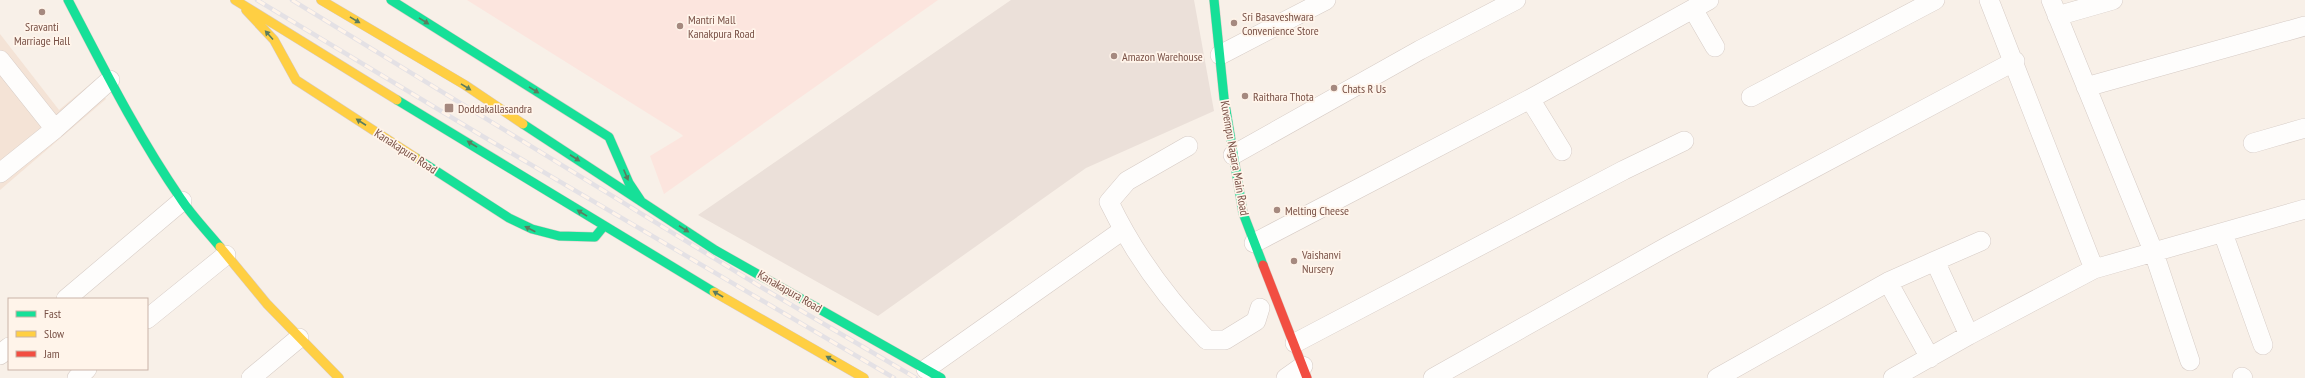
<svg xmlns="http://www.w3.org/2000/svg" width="2305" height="378" viewBox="0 0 2305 378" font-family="'PT Sans Narrow',sans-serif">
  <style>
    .residential { fill: #f4e3d6 }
    .commercial { fill: #fce5de }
    .industrial { fill: #ebe0d9 }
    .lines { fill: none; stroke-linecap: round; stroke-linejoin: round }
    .street-casing { stroke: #d6cbc5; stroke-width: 20 }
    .fast-casing { stroke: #d7cbc4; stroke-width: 10 }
    .slow-casing { stroke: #d7cbc4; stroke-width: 10 }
    .jam-casing { stroke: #d7cbc4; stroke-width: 10 }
    .street { stroke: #fefdfc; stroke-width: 19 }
    .fast { stroke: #16e098; stroke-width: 9 }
    .slow { stroke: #ffcf43; stroke-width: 9 }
    .jam { stroke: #f24e42; stroke-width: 9 }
    .rail-casing { stroke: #e4e1e5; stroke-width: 4.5 }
    .rail { stroke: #fff4ea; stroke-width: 3; stroke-dasharray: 9; stroke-linecap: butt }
    .oneway { fill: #5b7c5f }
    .poi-dot { fill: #a5897f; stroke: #fff4ea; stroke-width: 1.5 }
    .labels { text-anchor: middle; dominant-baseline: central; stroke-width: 3.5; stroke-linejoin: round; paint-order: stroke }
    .poi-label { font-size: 12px; fill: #795146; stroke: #fff4ea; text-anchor: start }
    .street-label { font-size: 12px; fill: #795146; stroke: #fff4ea }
  </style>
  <rect width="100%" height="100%" fill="#f8f0e8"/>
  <path class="residential" d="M0,34L59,110L95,80L106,99L0,190Z"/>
  <path class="commercial" d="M467,0H938L664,194L650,156L683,136L681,134Z"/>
  <path class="industrial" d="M1011,0H1194L1214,111L1086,168L878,316L698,215Z"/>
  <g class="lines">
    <defs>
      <path id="street" d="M1989,0L2094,269
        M2051,0L2154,253L2190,361
        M1693,9L1715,47
        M2057,16L2113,0
        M1220,55L1326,0
        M0,60L55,129
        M2086,87L2305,26
        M1751,97L1935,0
        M1530,99L1562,151
        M2253,143L2305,128
        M1188,146L1127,181L1109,202C1133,252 1168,300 1207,340H1225L1256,321L1260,308
        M1233,155L1420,50L1516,0
        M0,173L55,129L110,80
        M2223,233L2263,345
        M1254,243L1530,99L1709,0
        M1888,282L1930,358
        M66,299L182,201
        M147,319L226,255
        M1969,335L1935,261L1981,241
        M1295,343L1624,170L1684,141
        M0,355L9,347
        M926,369L1123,230
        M2242,377L2243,378
        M77,378L87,369
        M251,378L299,338
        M1286,378L1303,366
        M1433,378L1668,246L2015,61
        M1717,378L1888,282L1935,261
        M1893,378L1969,335L2094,269L2305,209"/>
      <path id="fast" d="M68,0C103,67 138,137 181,199C192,216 207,231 220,247
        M391,0L609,137L629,183L641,201
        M1214,0L1224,98L1243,213L1263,265
        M397,100L714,292
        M523,124L715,250L941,378
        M416,158L509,218L532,229L559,236L595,237L604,226"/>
      <path id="slow" d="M235,0L397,100
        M321,0L465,85L523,124
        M246,10L274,40L296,80L416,158
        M220,247L267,304L339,378
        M714,292L864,378"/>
      <path id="jam" d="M1263,265L1307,378"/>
    </defs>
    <use href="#street" class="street-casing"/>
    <use href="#fast" class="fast-casing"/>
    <use href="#slow" class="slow-casing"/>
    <use href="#jam" class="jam-casing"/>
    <use href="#street" class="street"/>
    <use href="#fast" class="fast"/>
    <use href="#slow" class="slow"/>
    <use href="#jam" class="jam"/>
    <defs>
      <path id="rail" d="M257,0L484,137L894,378
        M292,0L766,290L916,378"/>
    </defs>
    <use href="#rail" class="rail-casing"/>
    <use href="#rail" class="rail"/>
  </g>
  <defs><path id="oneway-solid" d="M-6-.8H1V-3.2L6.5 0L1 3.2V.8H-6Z"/></defs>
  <g class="oneway">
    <use href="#oneway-solid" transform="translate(355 20) rotate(31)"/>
    <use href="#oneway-solid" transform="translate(424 21) rotate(32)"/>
    <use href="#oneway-solid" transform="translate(269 35) rotate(-132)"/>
    <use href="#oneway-solid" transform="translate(466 87) rotate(32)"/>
    <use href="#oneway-solid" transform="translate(534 90) rotate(32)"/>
    <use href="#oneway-solid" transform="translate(361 122) rotate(-147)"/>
    <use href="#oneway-solid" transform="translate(472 144) rotate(-148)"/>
    <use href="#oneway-solid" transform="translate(575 158) rotate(33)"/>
    <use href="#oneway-solid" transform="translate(626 175) rotate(67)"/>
    <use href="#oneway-solid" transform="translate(582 213) rotate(-148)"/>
    <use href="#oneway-solid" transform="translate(530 229) rotate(-153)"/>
    <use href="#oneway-solid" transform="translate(684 229) rotate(33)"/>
    <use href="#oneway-solid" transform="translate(718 294) rotate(-150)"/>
    <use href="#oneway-solid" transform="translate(831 359) rotate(-150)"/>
  </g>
  <g class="poi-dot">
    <circle cx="42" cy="12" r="4"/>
    <circle cx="1234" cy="23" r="4"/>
    <circle cx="680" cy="26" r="4"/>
    <circle cx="1114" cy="56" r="4"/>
    <circle cx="1334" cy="88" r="4"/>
    <circle cx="1245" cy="96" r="4"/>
    <rect x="444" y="103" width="10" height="10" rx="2"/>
    <circle cx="1277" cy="210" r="4"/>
    <circle cx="1294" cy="261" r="4"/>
  </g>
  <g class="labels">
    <g class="poi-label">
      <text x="1242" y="16">Sri Basaveshwara<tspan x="1242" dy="14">Convenience Store</tspan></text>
      <text x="688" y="19">Mantri Mall<tspan x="688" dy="14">Kanakpura Road</tspan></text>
      <text x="42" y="26" text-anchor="middle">Sravanti<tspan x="42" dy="14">Marriage Hall</tspan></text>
      <text x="1122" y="56">Amazon Warehouse</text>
      <text x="1342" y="88">Chats R Us</text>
      <text x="1253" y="96">Raithara Thota</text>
      <text x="458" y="108">Doddakallasandra</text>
      <text x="1285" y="210">Melting Cheese</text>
      <text x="1302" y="254">Vaishanvi<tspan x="1302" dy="14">Nursery</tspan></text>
    </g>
    <g class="street-label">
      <text transform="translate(406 151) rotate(33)">Kanakapura Road</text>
      <text transform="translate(1235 158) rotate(80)">Kuvempu Nagara Main Road</text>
      <text transform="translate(790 291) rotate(30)">Kanakapura Road</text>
    </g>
  </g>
  <rect x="8" y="298" width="140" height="72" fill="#fff4ea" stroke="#c9b3a8"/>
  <rect x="16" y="311" width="20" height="6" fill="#16e098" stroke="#c9b3a8"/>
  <text x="44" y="318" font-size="12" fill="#795146">Fast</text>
  <rect x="16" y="331" width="20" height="6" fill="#ffcf43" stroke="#c9b3a8"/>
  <text x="44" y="338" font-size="12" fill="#795146">Slow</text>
  <rect x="16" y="351" width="20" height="6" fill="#f24e42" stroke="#c9b3a8"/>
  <text x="44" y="358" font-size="12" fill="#795146">Jam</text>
</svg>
